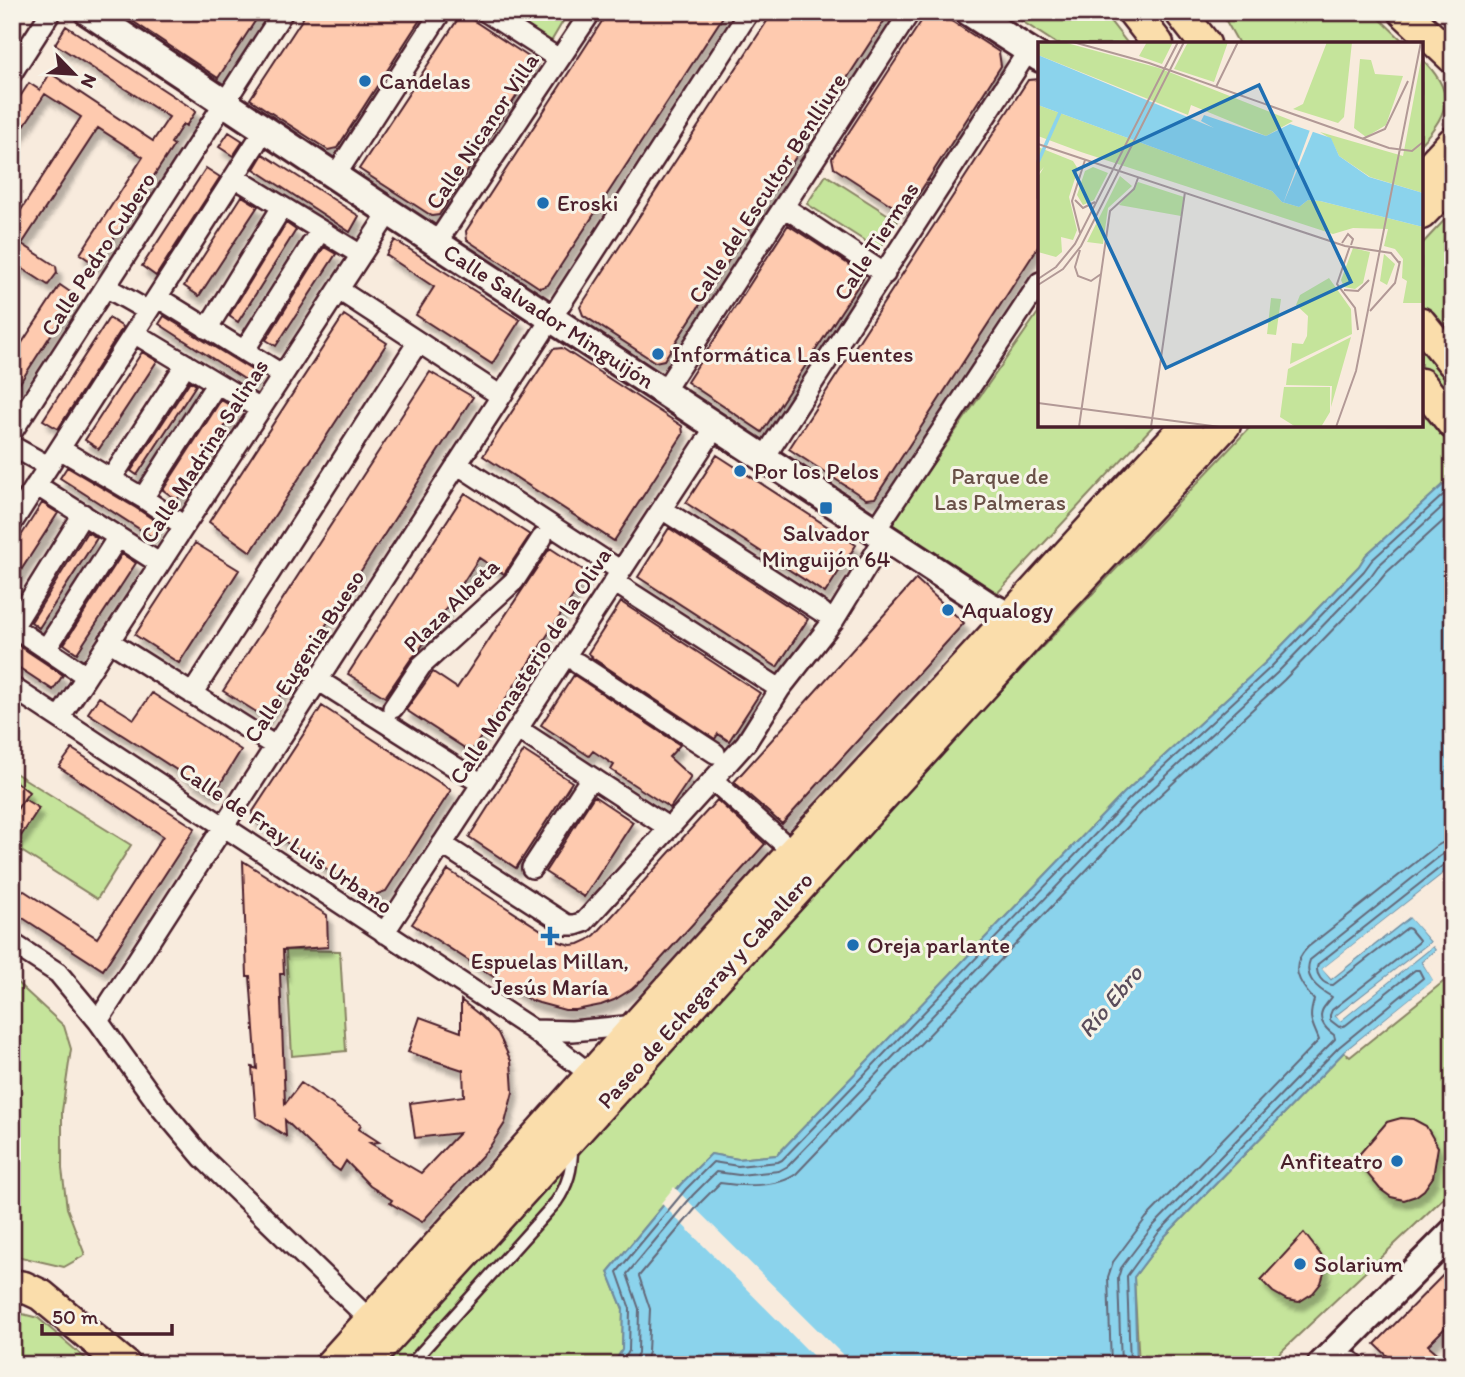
<svg xmlns="http://www.w3.org/2000/svg" width="1465" height="1377" viewBox="0 0 1465 1377" font-family="Itim,sans-serif">
  <style>
    .green { fill: #c5e49b; stroke: #888263; stroke-width: 2 }
    .water { fill: #8bd3ec; stroke: #718b9f; stroke-width: 2 }
    .pier { fill: #f8ebdd }
    .lines { fill: none; stroke-linecap: round; stroke-linejoin: round }
    .shore { stroke: #646778; stroke-width: 2 }
    .building { fill: #fecaaf; stroke: #4a1f2b; stroke-width: 2; filter: url(#shadow) }
    .lane-casing { stroke: #4a1f2b; stroke-width: 15 }
    .street-casing { stroke: #4a1f2b; stroke-width: 24 }
    .secondary-casing { stroke: #4a1f2b; stroke-width: 32 }
    .primary-casing { stroke: #4a1f2b; stroke-width: 35 }
    .lane { stroke: #f7f3e8; stroke-width: 10 }
    .street { stroke: #f7f3e8; stroke-width: 19 }
    .secondary { stroke: #f7f3e8; stroke-width: 26 }
    .primary { stroke: #faddab; stroke-width: 30 }
    .poi-dot { fill: #1f6fb2; stroke: #f7f3e8; stroke-width: 2.5 }
    .labels { text-anchor: middle; dominant-baseline: central; stroke-width: 6; stroke-linejoin: round; paint-order: stroke }
    .poi-label { font-size: 23px; fill: #4a1f2b; stroke: #f7f3e8; text-anchor: start }
    .street-label { font-size: 23px; fill: #4a1f2b; stroke: #f7f3e8 }
    .park-label { font-size: 23px; fill: #695047; stroke: #f7f3e8 }
    .water-label { font-size: 24px; font-style: italic; fill: #5a4c5b; stroke: #f7f3e8 }
    .inset-river { fill: none; stroke: #8bd3ec; stroke-width: 3.5 }
    .inset-road { fill: none; stroke: #b29996; stroke-width: 2 }
    .view { fill: #1f6fb2; fill-opacity: 0.15; stroke: #1f6fb2; stroke-width: 3.5 }
    .inset-edge { fill: none; stroke: #4a1f2b; stroke-width: 3.5 }
  </style>
  <defs>
    <filter id="shadow"><feDropShadow dx="4.5" dy="8" stdDeviation="2" flood-color="#0004"/></filter>
  </defs>
  <rect width="100%" height="100%" fill="#f8ebdd"/>
  <filter id="ink" filterUnits="userSpaceOnUse"><feTurbulence type="fractalNoise" baseFrequency=".0143" numOctaves="2"/><feDisplacementMap in="SourceGraphic" scale="14" xChannelSelector="R" yChannelSelector="G"/><feConvolveMatrix kernelMatrix="1 2 1 2 8 2 1 2 1" color-interpolation-filters="sRGB"/></filter>
  <g filter="url(#ink)">
    <path class="green" d="M498,12H567L568,13L549,45Z
      M1008,12H1103L1128,44H1057Z
      M1221,12H1373L1406,44H1239Z
      M1421,58C1454,90 1452,111 1421,143Z
      M826,175L898,221L879,250L807,204Z
      M1453,211V476L1366,555L1359,566L1266,662L1124,793L777,1155L738,1159L711,1154L681,1184L608,1272L623,1309L622,1350L613,1365H379L703,1006L1252,425H1421V245Z
      M1040,310V425H1154L992,599L888,528Z
      M12,771L131,845L97,899L12,845Z
      M286,950L340,951L346,1051L292,1056Z
      M1453,974V1189L1267,1365H1139L1134,1277L1165,1236L1344,1052L1350,1057Z
      M12,978L64,1026L71,1049L62,1111V1169L67,1208L85,1255L64,1267L12,1255Z
      M15,1312L38,1318L93,1365H12V1313Z"/>
    <path class="water" d="M1453,476V866L1323,969L1331,979L1410,917L1431,942L1336,1016L1341,1020L1433,946L1436,950L1422,962L1434,980L1344,1052L1165,1236L1134,1277L1137,1365H613L622,1350L623,1309L608,1272L681,1184L711,1154L738,1159L777,1155L1124,793L1266,662L1359,566L1366,555Z"/>
    <path class="pier" d="M1453,866V870L1327,969L1331,974L1409,913L1412,915L1440,950L1439,953L1427,963L1437,978L1436,982L1347,1054L1344,1052L1433,980L1422,962L1436,950L1433,946L1340,1021L1336,1016L1431,942L1409,917L1331,979L1322,969Z
      M674,1187L853,1365H822L661,1203Z"/>
    <g class="lines">
      <path class="shore" d="M621,1365L629,1351L630,1309L617,1272L686,1189L713,1162L738,1166L778,1162L782,1160L1129,799L1271,667L1364,571L1372,560L1453,486
        M631,1365L638,1353L639,1309L627,1274L693,1195L716,1172L739,1175L779,1171L788,1166L1135,805L1277,673L1370,577L1378,566L1453,497
        M644,1365L648,1352L650,1309L639,1276L701,1202L720,1183C741,1186 778,1188 796,1174L1142,812L1284,680L1377,584L1386,573L1453,512
        M1111,1365L1108,1277L1113,1262L1146,1218L1319,1040C1312,1022 1308,1020 1314,1000C1299,983 1288,967 1308,947L1435,847L1442,843L1453,842
        M1121,1365L1118,1278L1121,1268L1153,1226L1335,1039L1334,1035C1324,1028 1316,1017 1325,1006C1327,1003 1330,1000 1332,997C1318,989 1303,978 1310,960L1440,856L1445,853L1453,852
        M1130,1365L1127,1276L1159,1232L1339,1047L1423,978L1419,970H1415L1346,1025L1339,1027L1330,1020V1015L1332,1010L1418,943L1419,940L1410,929L1407,928L1333,985C1323,985 1314,974 1318,964L1446,863L1453,861"/>
    </g>
    <path class="building" d="M119,12H261L218,78Z
      M307,12H425L337,148L328,150L250,99Z
      M608,12H726L548,285L540,288L467,240L466,231Z
      M773,12H890L664,360L655,362L583,315L580,307Z
      M462,13L538,63L439,215L432,216L359,169Z
      M939,13L999,52L1001,66L909,209L899,210L834,168L832,158L924,17Z
      M66,26L196,111L186,126L183,124L171,143L174,145L96,265L80,254L143,157L98,128L22,244L56,266L57,273L48,285L12,262V224L81,117L45,94L12,144V109L29,83L40,90L50,73L153,141L169,117L55,44Z
      M1040,79V244L875,498L866,499L789,449L1028,80Z
      M229,132L243,141L233,156L219,147Z
      M263,154L359,216L350,232L254,169Z
      M206,168L220,177L156,276L142,266Z
      M242,196L258,206L199,296L184,286Z
      M286,223L296,230L238,322L229,316Z
      M788,225L865,275L762,432L687,382Z
      M395,240L520,320L492,364L416,315L434,287L386,255Z
      M324,247L336,254L276,346L266,340Z
      M60,285L76,296L12,395V358Z
      M344,315L387,343L251,552L209,522Z
      M164,316L258,374L252,384L159,324Z
      M109,318L123,327L58,429L43,420Z
      M562,348L682,426L683,434L614,541L483,456L553,349Z
      M142,352L157,361L99,449L85,440Z
      M430,372L473,397L266,718L223,691Z
      M190,381L196,385L137,475L131,471Z
      M221,400L236,409L177,500L163,490Z
      M717,455L856,545L825,593L686,503Z
      M67,467L136,508L160,524L152,537L60,478Z
      M465,493L530,535L504,574L479,558L418,652L411,659L385,697L348,674Z
      M42,503L58,513L12,584V550Z
      M669,528L808,619L777,667L638,577Z
      M87,532L97,538L39,628L31,622Z
      M195,543L239,570L179,663L135,635Z
      M550,548L588,573L471,752L406,710L433,672L457,688Z
      M122,554L136,563L77,653L64,644Z
      M916,579L964,623L782,824L734,782Z
      M621,602L760,693L729,741L718,734L715,739L591,657L592,656L588,653Z
      M12,641L63,675L53,690L12,663Z
      M574,675L680,745L669,757L691,777L670,808L611,770L614,765L593,751L589,756L541,725Z
      M152,693L241,750L214,794L88,713L99,697L134,719Z
      M322,706L451,790L386,891L369,897L254,821L252,813Z
      M72,749L195,828L103,970L12,911V883L97,938L163,836L59,767Z
      M524,751L572,782L516,868L469,837Z
      M12,779L29,792L12,816Z
      M594,796L633,822L584,897L545,872Z
      M24,799L39,808L21,836L20,835L12,847V817Z
      M717,800L765,844L643,979L632,989L614,1000L601,1005L576,1010H565L539,1003L528,999L412,924L448,870L560,942L571,945L579,944L588,940L595,935Z
      M243,861L327,915L328,947L283,950L284,974H280L285,1104L301,1083L361,1124L359,1129L379,1142L370,1143L421,1173L459,1133L415,1138L410,1103L464,1096L463,1070L408,1052L420,1017L461,1032V1000L481,1016L498,1033L511,1061L513,1092L505,1123L489,1148L422,1222L390,1203L392,1200L370,1186L346,1161L340,1171L333,1166L285,1120L286,1136L256,1117L252,1067L257,1069L250,976H247Z
      M1401,1118L1413,1119L1426,1126L1438,1147L1433,1177L1424,1190L1416,1196L1404,1200L1391,1197L1380,1189L1366,1172L1356,1158L1387,1122Z
      M1304,1233L1324,1259L1325,1270L1321,1283L1313,1293L1299,1302L1287,1300L1273,1292L1261,1280Z
      M1453,1265V1320L1428,1345L1451,1365H1397L1375,1344Z"/>
    <g class="lines">
      <defs>
        <path id="lane" d="M410,1365L556,1202C568,1185 572,1169 572,1148"/>
        <path id="street" d="M486,12L559,59
          M12,73L51,12
          M335,176L441,12
          M234,177L361,255
          M784,207L885,274
          M437,242L591,12
          M106,287L148,311
          M339,290L501,396
          M157,297L283,375
          M207,329L282,207
          M134,333L260,409
          M244,351L320,231
          M664,391L910,12
          M12,432L283,12
          M12,446L48,466
          M60,449L143,498L184,526
          M764,458L1028,51
          M457,464L621,571
          M111,479L186,364
          M36,485L159,563
          M143,498L217,383
          M662,509L822,612
          M12,523L256,143
          M875,531L1040,282
          M614,582L780,689
          M12,626L86,676
          M13,627L83,514
          M109,641L275,746
          M46,649L118,537
          M577,663L715,753
          M318,680L482,784
          M12,687L533,1030L590,1074L598,1083
          M192,694L418,342
          M393,708L421,666L514,581L542,538
          M60,717L389,212
          M518,729L669,828
          M713,780L793,852
          M442,844L567,925H575L584,922L746,743L780,689L834,620L885,537
          M532,868L585,787
          M384,933L716,426
          M12,943L58,973L98,1021L160,1107L203,1158L370,1320
          M98,1021L749,12
          M533,1030L572,1031L636,1025
          M1352,1362L1355,1365"/>
        <path id="secondary" d="M88,12L389,212L988,605L1011,617L1029,619
          M969,12L1040,58
          M1321,1365L1453,1232"/>
        <path id="primary" d="M1133,12L1158,44
          M1180,12L1205,44
          M1404,12L1453,58
          M1421,176L1453,142
          M1421,214L1453,181
          M1421,323L1453,363
          M1421,384L1453,424
          M12,1285L24,1287L41,1295L125,1365
          M330,1365L777,869L974,657L1117,500L1187,425
          M364,1365L1047,616L1225,425"/>
      </defs>
      <use href="#lane" class="lane-casing"/>
      <use href="#street" class="street-casing"/>
      <use href="#secondary" class="secondary-casing"/>
      <use href="#primary" class="primary-casing"/>
      <use href="#lane" class="lane"/>
      <use href="#street" class="street"/>
      <use href="#secondary" class="secondary"/>
      <use href="#primary" class="primary"/>
    </g>
  </g>
  <g class="poi-dot">
    <circle cx="365" cy="81" r="7"/>
    <circle cx="543" cy="203" r="7"/>
    <circle cx="658" cy="354" r="7"/>
    <circle cx="740" cy="471" r="7"/>
    <rect x="819" y="501" width="14" height="14" rx="3.5"/>
    <circle cx="948" cy="610" r="7"/>
    <path d="M546.5 925.5h7v7h7v7h-7v7h-7v-7h-7v-7h7z"/>
    <circle cx="853" cy="945" r="7"/>
    <circle cx="1397" cy="1161" r="7"/>
    <circle cx="1300" cy="1264" r="7"/>
  </g>
  <g class="labels">
    <g class="poi-label">
      <text x="379" y="81">Candelas</text>
      <text x="557" y="203">Eroski</text>
      <text x="672" y="354">Informática Las Fuentes</text>
      <text x="754" y="471">Por los Pelos</text>
      <text x="826" y="533" text-anchor="middle">Salvador<tspan x="826" dy="26">Minguijón 64</tspan></text>
      <text x="962" y="610">Aqualogy</text>
      <text x="867" y="945">Oreja parlante</text>
      <text x="550" y="961" text-anchor="middle">Espuelas Millan,<tspan x="550" dy="26">Jesús María</tspan></text>
      <text x="1383" y="1161" text-anchor="end">Anfiteatro</text>
      <text x="1314" y="1264">Solarium</text>
    </g>
    <g class="street-label">
      <text transform="translate(482 131) rotate(-56)">Calle Nicanor Villa</text>
      <text transform="translate(767 188) rotate(-57)">Calle del Escultor Benlliure</text>
      <text transform="translate(876 241) rotate(-57)">Calle Tiermas</text>
      <text transform="translate(98 254) rotate(-57)">Calle Pedro Cubero</text>
      <text transform="translate(549 316) rotate(33)">Calle Salvador Minguijón</text>
      <text transform="translate(204 451) rotate(-57)">Calle Madrina Salinas</text>
      <text transform="translate(451 605) rotate(-44)">Plaza Albeta</text>
      <text transform="translate(304 656) rotate(-57)">Calle Eugenia Bueso</text>
      <text transform="translate(530 666) rotate(-57)">Calle Monasterio de la Oliva</text>
      <text transform="translate(286 838) rotate(34)">Calle de Fray Luis Urbano</text>
      <text transform="translate(705 990) rotate(-48)">Paseo de Echegaray y Caballero</text>
    </g>
    <g class="park-label">
      <text x="1000" y="476">Parque de<tspan x="1000" dy="26">Las Palmeras</tspan></text>
    </g>
    <g class="water-label">
      <text transform="translate(1110 1001) rotate(-50)">Río Ebro</text>
    </g>
  </g>
  <g transform="translate(1038 42)">
    <rect width="385" height="385" fill="#f8ebdd"/>
    <path d="M0,0H25L121,26L255,79L228,94L153,63L150,73L0,13ZM109,0H135L124,22L101,14ZM150,0H190L176,40L136,27ZM289,0H314L306,75L300,81L255,67L265,62ZM322,17L333,18L337,32L365,34L348,83L328,95L316,86ZM383,18H385V151L332,135L301,114L293,97L282,90L365,114ZM0,63L234,149L244,160L261,165L270,158L282,159L385,185V261H365L369,239L364,236L365,217L357,207L346,204L350,187L315,186L295,192L43,110L0,94ZM0,105L35,119L40,127L31,155L39,188L35,198L23,195L24,210L18,215L0,210V135L6,125L0,132ZM55,125L70,131L56,158L45,163L39,153L47,129ZM82,134L94,144L70,166L65,202L49,200ZM100,140L146,155L143,174L81,163ZM315,206L332,210L325,241L317,247L306,245L303,238ZM346,212L357,222L349,243L342,239ZM291,236L313,267L314,292L252,322L254,301L265,302L269,294L270,274L258,263L262,253ZM233,256L243,257L238,293L229,292ZM313,295L293,365L294,344L248,343L250,327ZM246,345H292V370L283,385H258L242,375Z" fill="#c5e49b"/>
    <path d="M0,13L176,86L163,79L166,73L228,94L252,82L293,96L301,114L331,135L385,151V185L282,159L270,158L261,165L244,160L234,149L0,63Z" fill="#8bd3ec"/>
    <path d="M273,85L276,87L245,162Z" fill="#f8ebdd"/>
    <path class="inset-river" d="M0,120L24,66"/>
    <path class="inset-road" d="M35,0L111,21L351,106L374,109L385,100M178,45L200,0M324,97L347,87L370,39M0,102L307,204L353,211L362,222M37,158L45,166L57,160M42,191L34,159L47,118M304,201L310,192L315,197L313,203M312,204L299,242L317,266L320,288M42,208L37,225L40,234L53,239L63,232M0,237L18,225L37,202L140,0M0,243L25,227L43,204L146,0M306,248L320,249L331,238M332,269L357,241L362,219M0,361L182,385M41,385L72,169L96,147L100,136M113,385L147,150M298,385L318,329L383,0"/>
    <path class="view" d="M221,43L313,240L128,326L36,129Z"/>
    <rect width="385" height="385" class="inset-edge"/>
  </g>
  <rect width="1465" height="1377" fill="none" stroke="#f7f3e8" stroke-width="42"/>
  <rect x="21" y="21" width="1423" height="1335" fill="none" stroke="#4a1f2b" stroke-width="2.5" filter="url(#ink)"/>
  <g transform="translate(74 74) rotate(115)" stroke="#f7f3e8" stroke-width="5" paint-order="stroke">
  <path d="M0-5L12 26L0 18L-12 26Z" fill="#4a1f2b"/>
  <text y="-10" font-size="19" font-weight="bold" text-anchor="middle" fill="#4a1f2b">N</text>
  </g>
  <path d="M42 1324v10h130v-10" fill="none" stroke="#4a1f2b" stroke-width="3.5"/>
  <text x="52" y="1324" font-size="21" fill="#4a1f2b" stroke="#f7f3e8" stroke-width="5" paint-order="stroke">50 m</text>
</svg>
